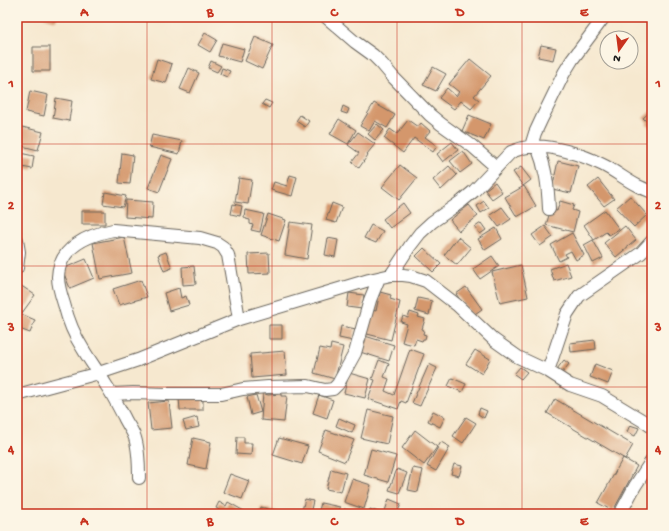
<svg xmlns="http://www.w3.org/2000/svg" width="669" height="531" viewBox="0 0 669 531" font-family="'Gochi Hand',sans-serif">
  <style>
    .building { fill: #d4976c }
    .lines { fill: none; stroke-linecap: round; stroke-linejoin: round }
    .street-casing { stroke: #68635b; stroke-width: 14 }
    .street { stroke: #fff; stroke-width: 12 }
    .grid { fill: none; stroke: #c8321e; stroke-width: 1; stroke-opacity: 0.55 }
    .neatline { fill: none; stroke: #c8321e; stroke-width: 1.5 }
    .grid-label { font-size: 13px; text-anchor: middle; font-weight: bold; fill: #c8321e }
  </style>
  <rect width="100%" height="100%" fill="#fcf5e5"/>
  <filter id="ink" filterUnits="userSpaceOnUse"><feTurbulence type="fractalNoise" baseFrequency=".025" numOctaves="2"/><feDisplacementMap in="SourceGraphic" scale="8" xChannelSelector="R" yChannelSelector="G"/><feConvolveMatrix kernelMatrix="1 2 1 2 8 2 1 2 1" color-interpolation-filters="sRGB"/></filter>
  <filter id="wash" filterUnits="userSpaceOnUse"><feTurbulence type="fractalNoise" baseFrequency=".012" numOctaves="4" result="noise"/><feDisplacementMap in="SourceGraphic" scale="16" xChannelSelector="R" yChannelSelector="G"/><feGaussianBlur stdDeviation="0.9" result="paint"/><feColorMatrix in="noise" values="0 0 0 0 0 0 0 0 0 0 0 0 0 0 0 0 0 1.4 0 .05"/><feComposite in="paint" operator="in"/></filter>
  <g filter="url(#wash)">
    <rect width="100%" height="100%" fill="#f6e8cf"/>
    <g id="blocks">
      <path class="building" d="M43,17H57L56,21Z
        M205,33L217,40L210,52L198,45Z
        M255,37L273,45L262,69L245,61Z
        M222,43L244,49L240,62L218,56Z
        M541,45L556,48L553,60L538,57Z
        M33,47H50V71H33Z
        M157,59L172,64L166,83L151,79Z
        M470,59L491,76L474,96L479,100L471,109L461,101L454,109L439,98L447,88L456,96L459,92L449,84Z
        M211,61L221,66L217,72L208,68Z
        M433,67L446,74L436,91L423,85Z
        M189,68L199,73L190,93L180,89Z
        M222,68L230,71L227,77L220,74Z
        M30,91L48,95L44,116L26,112Z
        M56,98L72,101L69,121L53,118Z
        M265,100L272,103L269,108L262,104Z
        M374,103L395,115L387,128L375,121L369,131L360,126Z
        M343,106L349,109L347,114L341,112Z
        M652,110V130L646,124L648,123L643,118Z
        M300,115L309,121L305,127L296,121Z
        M469,115L491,124L484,140L462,131Z
        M339,119L356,130L348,144L330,134Z
        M408,120L418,127L421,123L430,131L425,137L437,146L433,152L414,138L403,153L384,138L390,129L397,134Z
        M377,124L384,130L375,140L368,134Z
        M22,127L43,132L38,150L18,145Z
        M358,132L375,144L367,154L368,155L359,168L352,162L359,153L348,145Z
        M152,135L182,141L179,154L149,147Z
        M452,142L458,150L443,162L437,154Z
        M463,151L472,164L460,173L450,161Z
        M20,153L34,156L32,169L17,166Z
        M122,153L133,155L130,184L119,183Z
        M161,155L172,159L159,192L148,188Z
        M558,161L578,166L571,193L552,189Z
        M400,165L417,178L399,200L382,187Z
        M449,166L457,175L441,190L433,180Z
        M521,167L531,180L523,186L513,172Z
        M290,175L297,177L292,196L271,190L274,182L287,186Z
        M239,178L252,180L248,204L235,202Z
        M598,179L614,199L604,206L588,187Z
        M495,182L502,192L492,199L485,190Z
        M524,186L536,206L517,217L505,197Z
        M105,192L126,196L123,207L103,204Z
        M630,196L647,215L634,227L616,208Z
        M126,200L153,202L152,219L125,217Z
        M484,201L489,208L481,213L477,206Z
        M560,201L574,205L572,210L578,212L573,232L546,225L551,209L557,211Z
        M332,203L342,207L336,223L326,220Z
        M403,203L410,213L390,228L383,219Z
        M233,204L242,206L240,216L231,214Z
        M469,205L478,216L459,231L450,220Z
        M502,207L511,219L499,227L490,215Z
        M245,210L264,214L260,232L251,230L253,225L250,224V220L246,219V218L244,217Z
        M605,210L619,229L609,235L606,232L594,240L584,225Z
        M82,211H105V224H82Z
        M268,214L286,220L279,241L261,235Z
        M290,222L312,225L307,259L285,255Z
        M481,223L486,230L480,234L475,227Z
        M371,225L383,231L376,243L364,238Z
        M545,226L553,237L540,246L532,235Z
        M625,226L636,240L616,257L604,243Z
        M496,228L502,239L485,250L478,239Z
        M572,233L584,255L576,260L571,251L565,254L567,257L559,261L551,245Z
        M124,237L132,273L100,279L93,243Z
        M458,237L471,248L457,265L444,255Z
        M328,238L338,240L335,257L325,255Z
        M593,240L603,258L593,263L584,245Z
        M424,248L441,264L433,272L416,256Z
        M166,252L172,268L164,271L158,255Z
        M269,253L270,273L249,274L248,254Z
        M492,256L499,266L480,279L473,269Z
        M86,259L94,278L70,288L62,269Z
        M566,263L571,276L554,281L550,269Z
        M521,265L528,297L500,303L492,272Z
        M194,266L196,284L183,285L182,267Z
        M141,280L147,297L119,305L113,289Z
        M17,283L35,295L22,313L17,310Z
        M466,287L482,309L472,316L456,294Z
        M179,288L181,298L186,296L189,305L169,311L164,293Z
        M380,292L391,295L390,299L400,302L391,340L363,333L369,309L376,311Z
        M349,293L364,295L362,309L347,307Z
        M418,298L432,301L429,315L415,311Z
        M410,312L419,315L418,317L425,319L422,329L424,330L423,334L426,335L425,339H423L422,341L416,339L414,345L402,342L407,324L401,322L403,316L408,318Z
        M21,314L35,320L30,333L17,328V324Z
        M269,325H282V339H269Z
        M341,326L356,329L353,341L339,338Z
        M365,336L394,345L389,361L360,352Z
        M595,340L596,349L571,352L570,343Z
        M331,344L343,347L335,379L314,373L320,348L330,350Z
        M410,349L424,354L406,403L401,401L398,409L368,399L375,380L372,379L379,360L389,364L384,377L389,379L385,391L394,395Z
        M475,350L490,359L482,374L466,364Z
        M285,351L287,375L252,378L250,354Z
        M564,360L569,364L562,373L557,369Z
        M429,364L437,368L420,406L412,403Z
        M595,364L613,371L608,384L590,377Z
        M520,367L527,372L521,379L514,374Z
        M349,373L370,379L365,398L344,393Z
        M452,378L466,384L462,392L448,386Z
        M263,393L268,395L281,394V396H287L284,422L261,420Z
        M256,395L261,412L251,415L247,397Z
        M319,395L333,400L327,418L313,413Z
        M179,398H203V410H180Z
        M555,399L633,445L625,459L547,413Z
        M169,401L172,428L151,430L148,403Z
        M480,408L487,411L484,418L478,414Z
        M368,410L393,416L387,444L361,438Z
        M433,411L445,417L440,427L428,421Z
        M197,417L199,427L186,430L183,421Z
        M466,417L476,423L463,443L453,436Z
        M339,418L355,425L352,433L336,426Z
        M630,425L639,428L635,436L627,432Z
        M326,430L354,440L345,462L318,451Z
        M415,430L437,447L424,465L402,448Z
        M237,437H244V443H252L251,455L236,454Z
        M193,438L211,442L206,469L188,465Z
        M279,438L308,446L302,464L273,455Z
        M441,442L450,447L436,471L427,466Z
        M371,449L396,456L388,482L364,475Z
        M623,458L637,466L613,511L598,503Z
        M454,464L462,466L459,476L451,474Z
        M413,468L423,470L418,492L408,490Z
        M331,469L346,473L341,492L326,489Z
        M397,469L407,473L399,493L389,490Z
        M230,474L249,481L242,499L223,492Z
        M352,479L371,485L364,509L344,502Z
        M305,499L313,501L310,514H301Z
        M389,499L401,504L397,514H368L370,509L384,514Z
        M219,502L226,506L228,502L244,511L243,514H219L221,511L216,508Z
        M321,503L340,507L338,514H318Z
        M261,507L282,513V514H260Z
        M344,509L363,513V514H343Z"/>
    </g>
  </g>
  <g filter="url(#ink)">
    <use href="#blocks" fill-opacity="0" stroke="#68635b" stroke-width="1"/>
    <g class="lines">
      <defs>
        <path id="street" d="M326,17L355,42L373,55L382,64L393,77L430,115L441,124L472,146L496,167
          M531,146L535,133L542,118L547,108L564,73L572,60L604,17
          M537,146C546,168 548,186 549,209
          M17,240L19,252L17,268
          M391,275L410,246L420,233L432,222L462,201L474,191L511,152C517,150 523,147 529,147C551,144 583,155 603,165C615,171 626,180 638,186C642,188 647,190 652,192
          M548,371L567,314L579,296L641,253L652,241
          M112,394L133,393L166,394H221L243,389L268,387L308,386L325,390L333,389L338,384L355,353L370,300L379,278
          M17,395L99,373L138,360L239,319L369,280L391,275H403L411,276L426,281L457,305L494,340L518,357L548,371L570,385L602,396L645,422L652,427
          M139,478C139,465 139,451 135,438C133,431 127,424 124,417C118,406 113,395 106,385C99,373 90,361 83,349C74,335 68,320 64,304C61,295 58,286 58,277C59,247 88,235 113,230L200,238L217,243L223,247L228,255L239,319
          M620,514L635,486L652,460"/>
      </defs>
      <use href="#street" class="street-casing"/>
      <use href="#street" class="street"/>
    </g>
  </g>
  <path class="grid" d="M147,17V514M272,17V514M397,17V514M522,17V514M17,144H652M17,266H652M17,387H652"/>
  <rect width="669" height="531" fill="none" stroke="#fcf5e5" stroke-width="44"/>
  <g transform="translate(619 50) rotate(194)"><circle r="19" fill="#fcf5e5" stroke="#a29e95"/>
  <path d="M0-3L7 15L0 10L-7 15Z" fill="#c8321e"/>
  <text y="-6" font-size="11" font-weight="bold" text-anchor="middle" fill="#1c1c1c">N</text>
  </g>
  <rect x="22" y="22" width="625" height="487" class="neatline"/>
  <g class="grid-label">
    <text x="84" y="16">A</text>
    <text x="210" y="16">B</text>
    <text x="334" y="16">C</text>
    <text x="460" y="16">D</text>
    <text x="584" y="16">E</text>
    <text x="11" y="87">1</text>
    <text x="658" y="87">1</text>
    <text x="11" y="209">2</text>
    <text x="658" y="209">2</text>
    <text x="11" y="331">3</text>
    <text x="658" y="331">3</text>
    <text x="11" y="453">4</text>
    <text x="658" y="453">4</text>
    <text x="84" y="525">A</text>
    <text x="210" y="525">B</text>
    <text x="334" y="525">C</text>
    <text x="460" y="525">D</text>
    <text x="584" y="525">E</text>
  </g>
</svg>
